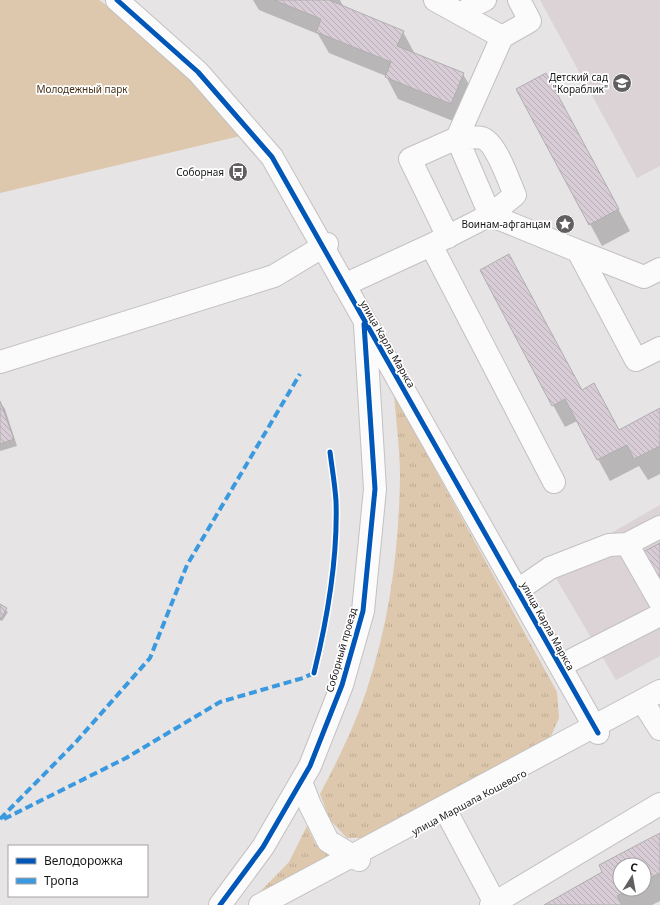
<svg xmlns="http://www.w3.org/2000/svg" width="660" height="905" viewBox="0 0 660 905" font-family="'Noto Sans',sans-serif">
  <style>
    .built { fill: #dbd3d5 }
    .grass { fill: url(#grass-tufts) }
    .park { fill: #ddc7ad }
    .shadow { fill: #0003; fill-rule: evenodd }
    .building { fill: url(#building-back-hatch); stroke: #afaeae }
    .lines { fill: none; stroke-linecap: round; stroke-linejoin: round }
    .minor-casing { stroke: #c3c1c1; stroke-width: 24 }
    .minor { stroke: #fbfbfb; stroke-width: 22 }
    .quiet { stroke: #3b9adf; stroke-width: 4; stroke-dasharray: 8 4; stroke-linecap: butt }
    .cycleway-casing { stroke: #fff; stroke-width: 8 }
    .cycleway { stroke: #0057b8; stroke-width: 5 }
    .labels { text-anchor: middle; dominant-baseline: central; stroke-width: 3.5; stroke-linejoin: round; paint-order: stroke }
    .poi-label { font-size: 10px; fill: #191818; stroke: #fff; text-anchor: end }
    .park-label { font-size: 10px; fill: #453116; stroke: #fff }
    .street-label { font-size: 10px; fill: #191818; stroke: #fff }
  </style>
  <defs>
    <pattern id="grass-tufts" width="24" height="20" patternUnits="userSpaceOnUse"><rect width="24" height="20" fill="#ddc7ad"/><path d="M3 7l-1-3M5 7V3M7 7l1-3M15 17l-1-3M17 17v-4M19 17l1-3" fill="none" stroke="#bdaa94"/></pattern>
    <pattern id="building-back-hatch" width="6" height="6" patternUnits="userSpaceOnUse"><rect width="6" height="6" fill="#d8ccd6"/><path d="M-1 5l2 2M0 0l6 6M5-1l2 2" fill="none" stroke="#b9aeb7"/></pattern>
  </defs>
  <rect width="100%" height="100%" fill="#e6e4e4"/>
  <path class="built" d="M540,0H660V166L637,178Z
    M660,505V656L616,680L550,568Z"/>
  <path class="grass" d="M394,394L557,692L559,718L550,738L371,838H347L330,820L320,794C337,762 356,723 367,689C390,620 399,548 400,476C400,449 396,421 394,394Z
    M307,826L316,845L330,856L256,896L289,862Z"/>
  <path class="park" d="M0,0H99L152,37L189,75L240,136L0,193Z"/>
  <path class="shadow" d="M253,0H340L344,8L403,32L415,54L463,74L475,95L463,125L398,99L386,76L329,53L318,34L259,10Z
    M546,74L630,231L602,246L590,224Z
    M509,255L582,391L594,384L619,430L660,409V474L648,480L639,466L610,481L577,421L565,427L553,405Z
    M0,402L5,409L17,446L0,451Z
    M0,605L8,612L2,621L0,620Z
    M660,834V901L652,905H546L604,873ZM620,865H644V889H620Z"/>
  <path class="building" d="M274,0H329L404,31L397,46L464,73L451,104L385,77L391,62L316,32L321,19Z
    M546,73L619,209L589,225L516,89Z
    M509,254L582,390L594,383L619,430L660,408V446L634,459L627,445L597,460L565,399L552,406L480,270Z
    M0,401L14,439L0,444Z
    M660,543V583L643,552Z
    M0,604L7,608L1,619H0Z
    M660,833V873L644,881V865H620V889H630L617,896L622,905H544L602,872L599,865Z"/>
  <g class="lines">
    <defs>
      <path id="minor" d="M117,0L198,72L272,157L598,733
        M435,0L502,37L457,138C465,138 475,136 482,138C496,142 509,182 515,195L490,215L457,138L410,159L448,237
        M466,17L470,7L485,0
        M502,37L530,21L519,0
        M431,245L554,482
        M578,251L644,277L660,269
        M344,285L431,245L490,215L578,251L636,360L660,348
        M0,362L274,276L327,244
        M627,544L660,602
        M518,590L550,568L609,545L627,544L660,527
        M560,666L660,615
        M646,707L660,729
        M301,782L310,805L328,841L359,860
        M447,813L496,905
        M220,905L263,847L310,766L342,685L363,611L375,489L365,325
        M260,905L660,691
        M491,905L660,804"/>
    </defs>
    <use href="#minor" class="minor-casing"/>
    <use href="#minor" class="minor"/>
    <path class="quiet" d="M0,819L75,743L150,658L187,565L300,374
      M4,819L126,758L220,702L303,678L314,673"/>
    <defs>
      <path id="cycleway" d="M117,0L198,72L272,157L598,733
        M314,673C328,616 338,559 336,501C335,485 332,468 330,452
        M220,905L263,847L310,766L342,685L363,611L375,489L364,324"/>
    </defs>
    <use href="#cycleway" class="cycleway-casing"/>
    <use href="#cycleway" class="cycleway"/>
  </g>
  <defs>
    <symbol id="school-disc" viewBox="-11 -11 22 22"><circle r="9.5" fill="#615f5f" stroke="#fff"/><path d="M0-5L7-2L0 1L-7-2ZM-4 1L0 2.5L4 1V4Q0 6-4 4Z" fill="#fff"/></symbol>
    <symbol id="bus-disc" viewBox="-11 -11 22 22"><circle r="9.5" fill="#615f5f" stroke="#fff"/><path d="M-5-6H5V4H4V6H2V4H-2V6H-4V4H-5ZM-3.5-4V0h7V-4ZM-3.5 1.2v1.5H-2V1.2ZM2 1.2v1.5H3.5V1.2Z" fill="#fff"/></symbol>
    <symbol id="sight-disc" viewBox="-11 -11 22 22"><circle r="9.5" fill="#615f5f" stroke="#fff"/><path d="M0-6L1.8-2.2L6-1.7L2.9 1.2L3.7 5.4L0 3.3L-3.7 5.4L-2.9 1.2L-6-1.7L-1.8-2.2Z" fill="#fff"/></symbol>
  </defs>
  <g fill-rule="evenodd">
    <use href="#school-disc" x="611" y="72" width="22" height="22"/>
    <use href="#bus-disc" x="227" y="161" width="22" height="22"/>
    <use href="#sight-disc" x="554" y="213" width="22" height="22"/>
  </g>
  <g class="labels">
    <g class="poi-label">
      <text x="608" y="77">Детский сад<tspan x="608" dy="12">"Кораблик"</tspan></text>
      <text x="224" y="172">Соборная</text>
      <text x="551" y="224">Воинам-афганцам</text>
    </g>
    <g class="park-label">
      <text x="82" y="89">Молодежный парк</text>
    </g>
    <g class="street-label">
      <text transform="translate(388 344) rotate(60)">улица Карла Маркса</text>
      <text transform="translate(548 626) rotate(61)">улица Карла Маркса</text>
      <text transform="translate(341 650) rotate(-74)">Соборный проезд</text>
      <text transform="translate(469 802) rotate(-28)">улица Маршала Кошевого</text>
    </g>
  </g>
  <rect x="8" y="845" width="140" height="52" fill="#ffffff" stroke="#a3a3a3"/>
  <rect x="16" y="858" width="20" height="6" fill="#0057b8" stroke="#a3a3a3"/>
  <text x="44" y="865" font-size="12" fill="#191818">Велодорожка</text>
  <rect x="16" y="878" width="20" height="6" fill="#3b9adf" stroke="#a3a3a3"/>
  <text x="44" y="885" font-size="12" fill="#191818">Тропа</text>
  <g transform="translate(632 877) rotate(11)"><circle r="19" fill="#ffffff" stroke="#a3a3a3"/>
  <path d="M0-3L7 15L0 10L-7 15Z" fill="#615f5f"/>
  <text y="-6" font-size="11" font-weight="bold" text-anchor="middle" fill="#191818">С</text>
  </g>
</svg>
